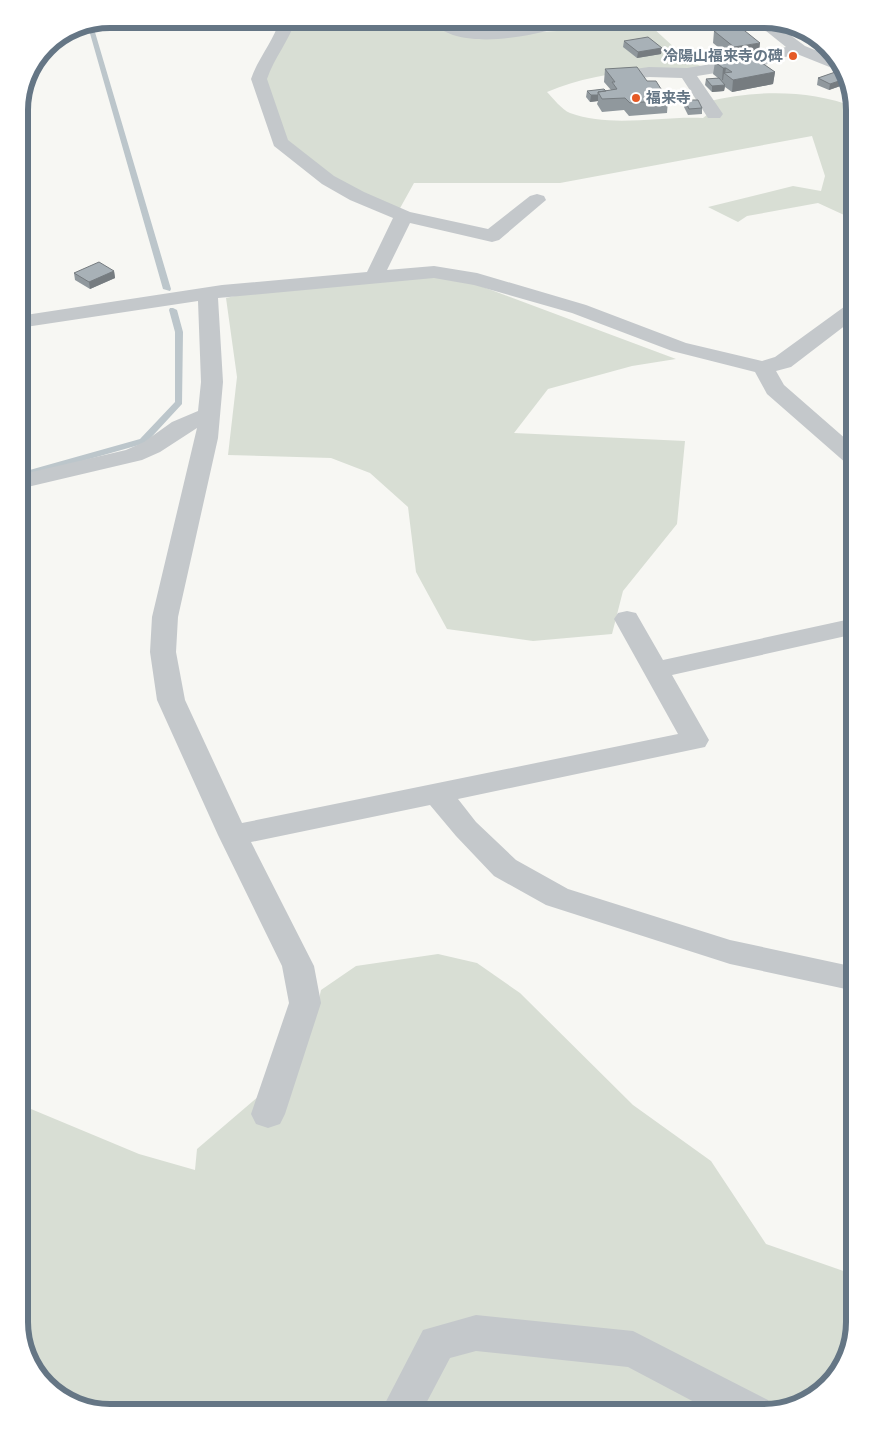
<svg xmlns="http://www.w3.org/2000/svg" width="874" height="1432" viewBox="0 0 874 1432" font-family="'Nunito Sans','Noto Sans JP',sans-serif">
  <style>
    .green { fill: #d8ded4 }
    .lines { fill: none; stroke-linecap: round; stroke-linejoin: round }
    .stream { fill: #bcc6cb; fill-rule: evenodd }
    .minor { fill: #c4c8cb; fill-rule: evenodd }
    .wall { fill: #90989d }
    .shaded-wall { fill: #767c80 }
    .building { fill: #a8b1b7; stroke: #767c80 }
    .poi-dot { fill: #e55925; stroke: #fff; stroke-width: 2 }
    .labels { text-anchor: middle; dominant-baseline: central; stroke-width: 5; stroke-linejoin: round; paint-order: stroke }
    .far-poi-label { font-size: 15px; font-weight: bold; fill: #657685; stroke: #fff; text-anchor: end }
    .rim { fill: none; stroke: #657685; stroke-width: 6 }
  </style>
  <rect width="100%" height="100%" fill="#f7f7f3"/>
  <path class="green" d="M287,19H376L395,25L407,19H449L479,31L481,35L557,31L579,19H642L653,24L652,27L689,61L703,67C684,71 665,69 645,70C612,73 577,79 547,92C553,98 562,110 570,113C611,128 660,116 703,118L708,114L706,102C755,90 807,89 855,107V138L853,140L855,141V220L818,203L747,216L738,222L708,207L793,186L821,191L825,176L812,136L560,183H414L399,210L316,171L280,142L260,73Z
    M448,274L676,359L632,366L548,389L514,433L685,441L677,524L623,591L612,634L533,641L447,629L416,572L408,507L370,473L331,458L228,455L237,377L226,298L280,286Z
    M438,954L477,963L520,993L633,1105L711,1161L766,1244L855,1275V1323L840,1373L805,1404L765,1413H104L59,1398L28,1363L19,1323V1104L139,1154L195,1170L197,1149L286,1073L314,1022L321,990L356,966Z"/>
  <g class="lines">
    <path class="stream" d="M92,22L171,289L170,291L163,289L87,23Z
      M170,308H173L177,310L183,332L182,404L146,443L19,479V473L140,439L175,402V332L169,310Z"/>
    <path class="minor" d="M280,19H296C289,41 274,58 267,79L288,140L334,176L364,192L410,212L488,229L530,196L537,194L544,196L546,200L499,240L492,242L410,223L387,270L434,266L477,273L586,305L686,343L762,361L775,357L848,304L855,302V318L791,367L776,371L784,385L855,447V466L847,464L767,394L755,372L672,351L572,313L474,285L434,278L218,298L223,382L218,438L178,617L176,652L185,700L242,823L678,734L614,619L618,613L627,611L636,613L663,660L855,618V634L672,675L709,740L705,747L458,799L476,822L516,860L568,889L730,940L855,967V991L730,964L546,905L494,876L456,836L430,805L251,842L314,966L321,1003L285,1114L280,1124L268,1128L256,1124L251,1114L289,1003L282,966L218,835L157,700L150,652L152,617L197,428L160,452L142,460L19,489V475L126,450L144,442L172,422L198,411L201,382L198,301L19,328V316L222,285L367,272L393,218L350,200L322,184L274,146L251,79C258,58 274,41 280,19Z
      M430,19H448L463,27L483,30L515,28L556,19H578L575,22C542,35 455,55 430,19Z
      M642,19H708L705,22L700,24C683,26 655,36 642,19Z
      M751,19H769L805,46L837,59L846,69L847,74L797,54L781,58L765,65L697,76L723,114L720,118H708L682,78L649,77L613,82L607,80L605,77L607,74L613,72L649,67L687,68L760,56L770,51L786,47Z
      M476,1315L633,1331L768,1400L773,1411L765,1413H715L628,1367L476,1351L450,1358L421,1413H380L423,1330Z"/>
  </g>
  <path class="wall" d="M685,19L722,21L721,27L693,31L685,25Z
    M714,31L759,55L752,56L775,72L773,84L732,92L725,87L724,91L712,92L705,85L706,79L718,78L713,74L715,62L733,59L713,43Z
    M624,41L662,48L661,54L637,58L623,47Z
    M605,69L647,81L668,100L667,113L629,116L624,110L602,112L597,104L598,101L590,102L586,97L587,91L611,90L604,82Z
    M846,70L849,83L829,90L817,85L818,78Z
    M850,89L853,101L844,97L846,91Z
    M685,100L702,108V114L688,115L684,107Z
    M114,271L115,278L90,289L75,280L74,273Z"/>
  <path class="shaded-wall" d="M722,21L721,27L693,31V25Z
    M760,43L759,55L733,59L734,47Z
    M662,48L661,54L637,58L638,52Z
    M723,68H726L725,74L724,73L723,80H722Z
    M775,72L773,84L732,92L733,80Z
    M848,78L849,83L829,90L830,84Z
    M725,85L724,91L712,92V86Z
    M591,95H598V101L590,102Z
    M114,271L115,278L90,289L89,282Z"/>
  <path class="building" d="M685,19H720L722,21L693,25Z
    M740,27L760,43L734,47L714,31Z
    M648,37L662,48L638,52L624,41Z
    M752,56L775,72L733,80L724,73L732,72L726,68H723L715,62Z
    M637,67L647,81H656L668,100L630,103L625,98L602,99L598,92L617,89L612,82H615L605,69Z
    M844,69L846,70L848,78L830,84L818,78Z
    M719,78L725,85L712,86L706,79Z
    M604,89L606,91L598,92V95H591L587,91Z
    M850,89L852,94L846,91Z
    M685,100H698L702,108L689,109Z
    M99,262L114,271L89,282L74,273Z"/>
  <g class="poi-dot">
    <circle cx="793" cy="56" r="5"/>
    <circle cx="636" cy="98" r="5"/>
  </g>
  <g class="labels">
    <g class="far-poi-label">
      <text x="783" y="56">冷陽山福来寺の碑</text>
      <text x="646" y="98" text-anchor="start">福来寺</text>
    </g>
  </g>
  <path d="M0 0H874V1432H0ZM110 28H764A82 82 0 0 1 846 110V1322A82 82 0 0 1 764 1404H110A82 82 0 0 1 28 1322V110A82 82 0 0 1 110 28Z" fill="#fff" fill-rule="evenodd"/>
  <path class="rim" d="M110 28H764A82 82 0 0 1 846 110V1322A82 82 0 0 1 764 1404H110A82 82 0 0 1 28 1322V110A82 82 0 0 1 110 28Z"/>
</svg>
